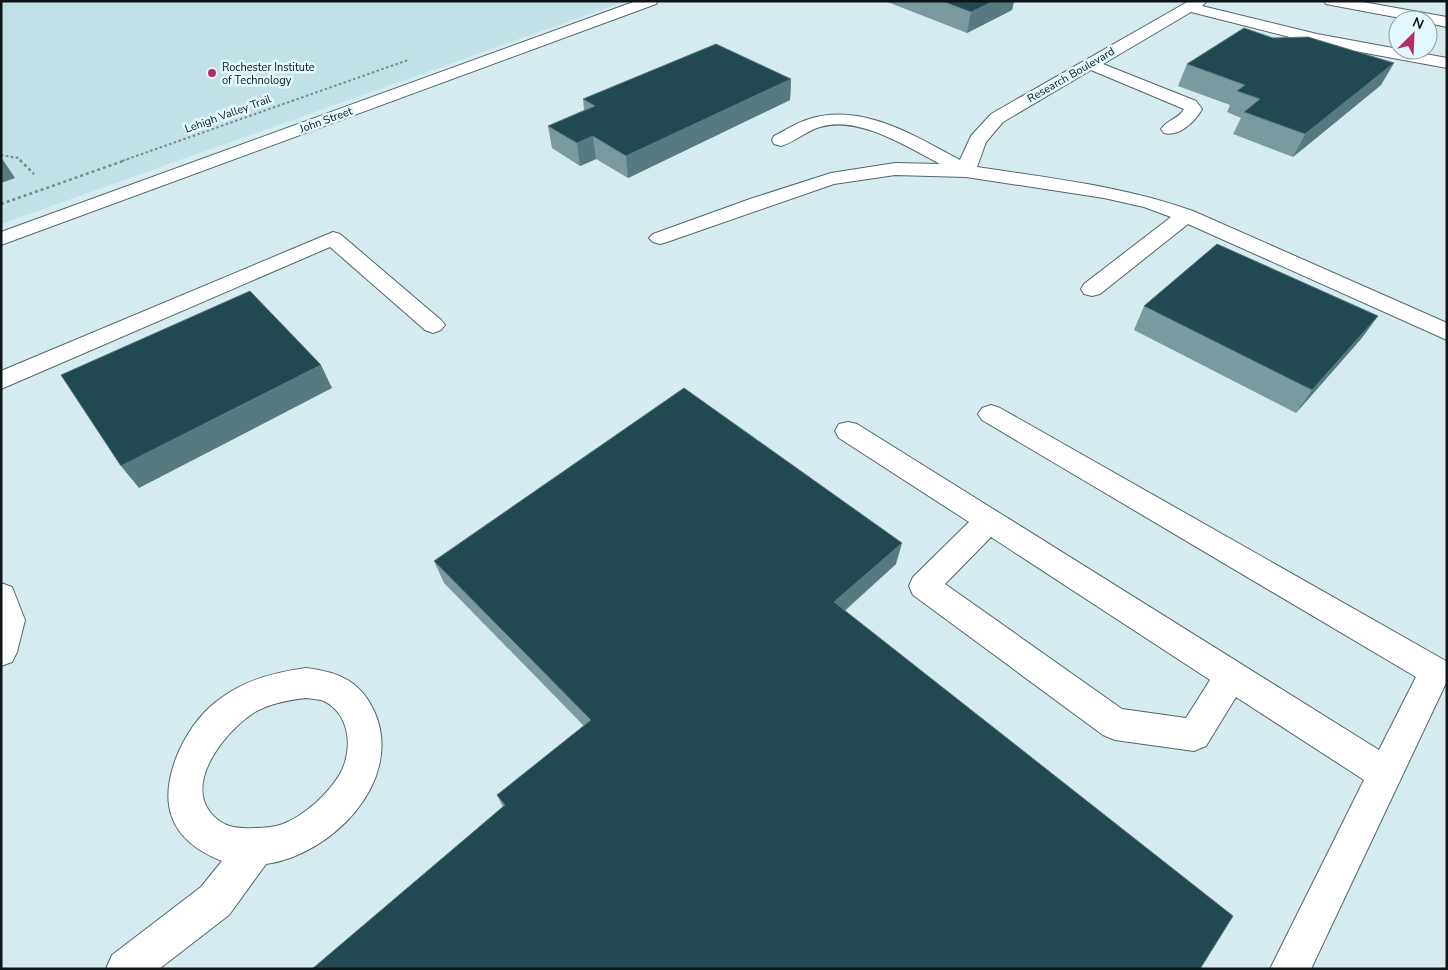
<svg xmlns="http://www.w3.org/2000/svg" width="1448" height="970" viewBox="0 0 1448 970" font-family="'Nunito Sans',sans-serif">
  <style>
    .built { fill: #c2e1e7 }
    .lines { fill: none; stroke-linecap: round; stroke-linejoin: round }
    .minor-casing { stroke: #53666a; stroke-width: 2 }
    .path-far1 { stroke: #78878a; stroke-width: 2; stroke-dasharray: 2.5 2.5; stroke-linecap: butt }
    .path { stroke: #78878a; stroke-width: 2.5; stroke-dasharray: 3 3; stroke-linecap: butt }
    .minor { fill: #fff; fill-rule: evenodd }
    .wall { fill: #7b9aa0 }
    .shaded-wall { fill: #577a80 }
    .building { fill: #204951; stroke: #577a80 }
    .poi-dot { fill: #b72b63; stroke: #e3f8fc; stroke-width: 2 }
    .labels { text-anchor: middle; dominant-baseline: central; stroke-width: 5; stroke-linejoin: round; paint-order: stroke }
    .far-poi-label { font-size: 11px; fill: #0e1517; stroke: #e3f8fc; text-anchor: start }
    .far-street-label { font-size: 11px; fill: #0e1517; stroke: #e3f8fc }
  </style>
  <rect width="100%" height="100%" fill="#d6ebef"/>
  <path class="built" d="M1,1H626L1,224Z"/>
  <g class="lines">
    <defs>
      <path id="minor" d="M636,1H658L656,4L1,245V232Z
        M1189,1H1207L1202,6L1317,34L1447,58V68L1317,44L1191,12L1103,64L1196,101L1202,109C1195,122 1179,137 1164,133L1161,129C1167,120 1180,118 1184,109L1091,70L1003,122L986,142L977,167C1050,178 1123,186 1193,211L1447,323V340L1188,224L1100,294L1092,296L1084,294L1081,289L1084,284L1171,217L1144,207L1104,198L966,177L895,175L834,184L667,242L660,244L653,242L649,238L653,234L750,199L831,173L895,163L940,164C907,147 858,115 820,127C806,131 795,142 781,146L774,144L772,140L774,136C786,130 796,123 809,119C862,102 915,136 960,160L971,136L991,114Z
        M1324,1H1357L1447,17V27L1428,23V20H1411L1331,5L1326,4Z
        M333,232L340,234L441,320L445,325L441,330L433,333L425,330L330,247L1,389V371Z
        M991,405L1000,408L1446,661L1447,681L1311,969H1270L1364,780L1236,697L1206,746L1194,751L1115,740L1103,735L913,595L909,586L913,577L969,522L839,438L835,431L839,424L848,422L857,424L1379,750L1416,677L982,420L978,414L982,408ZM991,537L1210,680L1186,718L1122,709L945,584Z
        M1,583L12,587L25,620L17,652L12,662L1,666Z
        M306,668C339,672 361,681 375,713C404,782 331,855 266,864L229,915L159,969H106L112,955L201,887L222,861C168,840 157,802 179,751C189,729 204,709 224,696C248,679 277,672 306,668ZM306,698C312,699 319,699 324,701C351,715 353,750 340,774C328,794 305,815 283,824C275,827 263,828 254,828C236,829 222,827 210,812C185,779 228,729 255,712C271,703 288,700 306,698Z"/>
    </defs>
    <use href="#minor" class="minor-casing"/>
    <path class="path-far1" d="M1,155L18,158L21,161
      M122,161L408,60"/>
    <path class="path" d="M20,160L34,174
      M1,204L126,160"/>
    <use href="#minor" class="minor"/>
  </g>
  <path class="wall" d="M885,1H1014L1012,10L967,33Z
    M1187,64L1381,85L1293,157L1233,134L1241,118L1227,112L1230,105L1178,86Z
    M791,79L790,100L628,178L596,159L580,166L552,148L548,126L584,110L583,99Z
    M1144,306L1378,316L1361,339L1296,413L1134,330Z
    M434,561L896,564L845,611L503,807L497,795L584,726L444,583Z"/>
  <path class="shaded-wall" d="M994,1H1014L1012,10L967,33L971,12Z
    M1394,63L1381,85L1293,157L1305,134Z
    M791,79L790,100L628,178L626,156Z
    M593,136L596,159L580,166L577,143Z
    M1,157L15,178L1,183Z
    M1378,316L1361,339L1296,413L1312,390Z
    M321,365L332,388L139,488L121,466Z
    M902,543L896,564L830,623L834,602Z"/>
  <path class="building" d="M942,1H994L971,12Z
    M1244,28L1273,38L1308,37L1394,63L1305,134L1244,112L1260,99L1237,91L1245,85L1187,64Z
    M716,44L791,79L626,156L593,136L577,143L548,126L595,106L583,99Z
    M1217,244L1378,316L1312,390L1144,306Z
    M250,291L321,365L121,466L61,375Z
    M684,388L902,543L834,602L1233,916L1200,969H312L505,805L497,795L591,720L434,561Z"/>
  <circle class="poi-dot" cx="212" cy="73" r="5"/>
  <g class="labels">
    <g class="far-poi-label">
      <text x="222" y="67">Rochester Institute<tspan x="222" dy="13">of Technology</tspan></text>
    </g>
    <g class="far-street-label">
      <text transform="translate(1071 75) rotate(-30)">Research Boulevard</text>
      <text transform="translate(228 114) rotate(-20)">Lehigh Valley Trail</text>
      <text transform="translate(326 120) rotate(-20)">John Street</text>
    </g>
  </g>
  <rect width="1448" height="970" fill="none" stroke="#0e1517" stroke-width="5"/>
  <g transform="translate(1413 35) rotate(24)"><circle r="24" fill="#e3f8fc" stroke="#8e9da0"/>
  <path d="M0-4L9 19L0 12L-9 19Z" fill="#b72b63"/>
  <text y="-8" font-size="14" font-weight="bold" text-anchor="middle" fill="#0e1517">N</text>
  </g>
</svg>
